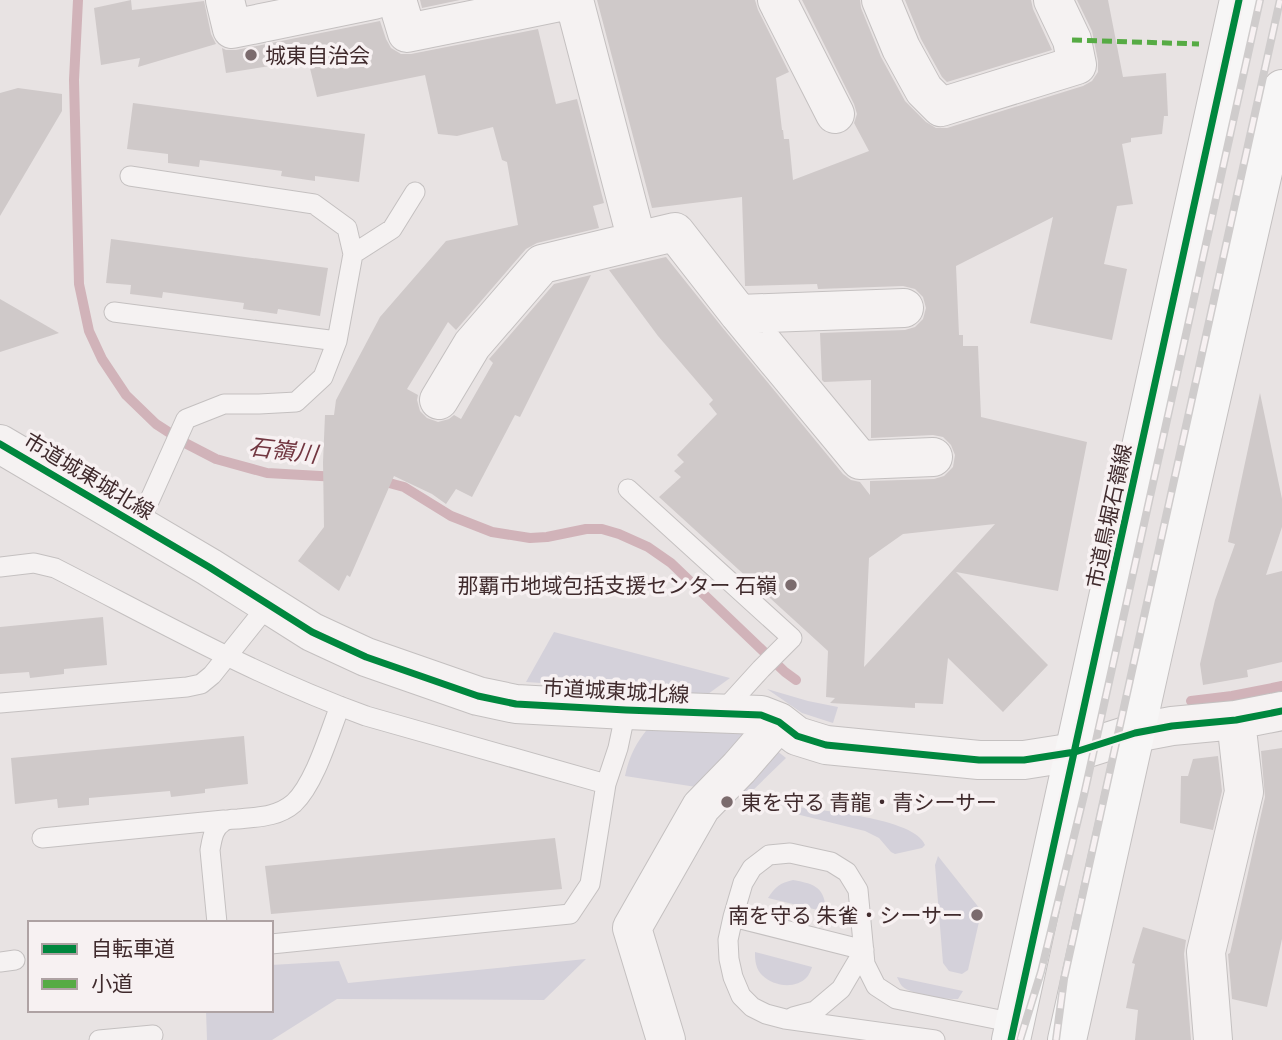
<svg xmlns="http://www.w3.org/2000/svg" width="1282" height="1040" viewBox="0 0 1282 1040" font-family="'PT Sans Narrow','Noto Sans JP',sans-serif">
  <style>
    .green { fill: #d4d1da }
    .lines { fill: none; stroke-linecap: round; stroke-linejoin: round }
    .stream { stroke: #d1b3b9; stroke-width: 10 }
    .building { fill: #cfc9c9; fill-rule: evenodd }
    .lane-casing { stroke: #c4c0c0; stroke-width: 21 }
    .street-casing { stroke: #c4c0c0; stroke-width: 40 }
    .secondary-casing { stroke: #c4c0c0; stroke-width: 40 }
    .lane { stroke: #f5f2f2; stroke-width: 19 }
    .street { stroke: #f5f2f2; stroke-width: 38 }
    .secondary { stroke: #f7f6f6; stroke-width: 38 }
    .rail-casing { stroke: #cfcccc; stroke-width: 8 }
    .rail { stroke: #f7f1f2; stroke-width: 5; stroke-dasharray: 16; stroke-linecap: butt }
    .quiet { stroke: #56ab44; stroke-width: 5; stroke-dasharray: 10 5; stroke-linecap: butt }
    .cycleway-casing { stroke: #f7f1f2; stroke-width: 11 }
    .cycleway { stroke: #00873e; stroke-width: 7 }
    .poi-dot { fill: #7b6b6d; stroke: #f7f1f2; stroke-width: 2.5 }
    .labels { text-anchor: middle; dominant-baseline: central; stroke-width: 7; stroke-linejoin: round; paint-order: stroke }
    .poi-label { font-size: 21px; fill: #402b2d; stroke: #f7f1f2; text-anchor: start }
    .street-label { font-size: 21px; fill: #402b2d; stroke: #f7f1f2 }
    .water-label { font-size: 23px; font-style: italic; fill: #723741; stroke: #f7f1f2 }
  </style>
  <rect width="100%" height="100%" fill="#e8e3e3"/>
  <path class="green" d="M554,632L730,678L708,694L526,682Z
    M767,689L808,701L838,707L833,723L802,713Z
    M650,726L747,727L786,758L748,795L625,776C629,756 637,741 650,726Z
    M790,806C817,810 916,818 925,845L922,848L895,854L891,852L879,838L865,831L792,813Z
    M938,856L980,909L981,913L968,970L962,974L949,971L943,963L935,865Z
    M793,880C816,884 825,888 826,912L768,898C775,887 780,883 793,880Z
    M755,952L812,967C812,968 808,977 807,977C793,993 760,984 756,964C755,960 755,956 755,952Z
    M586,959L544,1000L337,999L272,1040H207L206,1010H271V965L339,961L348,983Z
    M897,977L963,991L958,999C947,1000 911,994 903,987C901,986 898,979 897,977Z"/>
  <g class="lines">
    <path class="stream" d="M78,0L74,80L79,284L89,331L102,359L126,395L156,424L187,444L216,459L267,473L338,477
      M378,480L404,487L451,516L492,532L530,538L547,537L586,529H602L619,534L648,547L671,563L785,672L796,680
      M1191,701L1232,696L1282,686"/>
  </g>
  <path class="building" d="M131,0L132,10L204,1L211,34L216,44L138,67L140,58L101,65L94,8Z
    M420,0H460L422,8Z
    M597,0H755L758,10L789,72L776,78L782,130H783L784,139H789L793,180L869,151L854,123L857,114L854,104L802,0H860L861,8L881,57L905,101L926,122L936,128H947L1083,86L1092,81L1098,72V61L1092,31L1077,0H1108L1123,77L1166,73L1168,116H1164L1162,134L1131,138V142L1122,144L1133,204L1117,206L1104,264L1127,269L1112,340L1030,323L1053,217L956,266L959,335H963V346H978L981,417L1087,442L1058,591L956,572L1048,665L1003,712L948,658L943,704L915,703V708L830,703L835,698L826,697L828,651L659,497L681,477L674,471L684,462L677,455L717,414L709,404L713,400L658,336L609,270L666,257L722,327L843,474L851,480L860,482L870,495V481L934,479L944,476L953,467L955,455L951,445L943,437L933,435L871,438V380L824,382L822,380L820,333L905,330L915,327L923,319L926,308L923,297L915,289L903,286L818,289L817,284L745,286L742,197L652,208ZM995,524L954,569L864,667L869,558L903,534Z
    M905,0H1031L1033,9L1052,50L947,82L942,77L921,39Z
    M380,21L386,39L391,48L401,54H411L538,29L556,104L577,99L604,203L593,206L599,228L537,243L526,249L456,330L448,322L407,389L418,395L417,400L420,411L427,418L438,422L449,419L454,415L461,419L493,363L489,359L490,358L554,284L591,275L520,417L515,415L472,497L456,489L446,504L432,494L394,476L350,577L347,575L339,591L298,561L324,527L323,462L325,415H334L336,400L380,317L446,241L518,225L507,162L502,160L493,127L457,136L438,134L425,75L317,97L308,60L226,73L222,48L226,50H236Z
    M18,88L62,94V111L0,216V93Z
    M133,103L365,134L359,182L315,176V181L281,176L282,171L200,160L199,167L168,163V154L127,149Z
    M111,239L328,268L320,316L278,309L277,314L243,309L244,303L163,292L162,298L130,294L131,285L106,283Z
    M0,299L59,333L0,352Z
    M1260,393L1282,499V527L1266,575L1282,571V662L1247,670L1248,677L1203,685L1200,664L1215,600L1235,544L1228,542Z
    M103,617L107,665L64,669V674L30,678L29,672L0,674V627Z
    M244,736L248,784L205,789V793L171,797L170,791L89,798V805L58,808L57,799L15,804L11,758Z
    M1282,748V939L1267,1007L1232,999L1228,954L1230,953L1265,797L1261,751Z
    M1218,756L1222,791L1213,830L1180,823L1181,776H1188L1193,759Z
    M555,838L562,889L271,914L265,866Z
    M1143,927L1186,940L1184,954L1191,1040H1135L1138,1010L1126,1008L1135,964L1132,963Z"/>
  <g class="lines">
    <defs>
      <path id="lane" d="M130,176L314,204L347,228L353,254L337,341L323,377L296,402L259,404H224L186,419L138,526
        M353,254L392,229L415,192
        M114,312L337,341
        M628,489L792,638L761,669L721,713
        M0,567L34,563L55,568C157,620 258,677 366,716L606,784
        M0,703L187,687L201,684L212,675L268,605
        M42,838L224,820
        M733,917L864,950L841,989L815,1011L793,1017
        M217,923L210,850C212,840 213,828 223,822C227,819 233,819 238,819C258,817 278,817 294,803C315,783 329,734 340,706
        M271,944L570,914L590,884L606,784L618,748L626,710
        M0,962L15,960
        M99,1040L153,1035
        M935,1040L785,1019L766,1014L752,1007L741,996L733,977L729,959L728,940L733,917L743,883L752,868L769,855L790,853L831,862L847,872L858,890L865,964L876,986L896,999L1015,1023"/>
      <path id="street" d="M225,0L232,29L374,0
        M397,0L407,33L570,0
        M777,0L835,114
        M881,0L901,48L924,90L941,107L1077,65L1072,40L1053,0
        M637,241L675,232L739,314L860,460L933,457
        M739,314L904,308
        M439,400L472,345L542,264L637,241L574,0
        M0,444L209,567L312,632L366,657L478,696L516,704L626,710L761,715L779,722L797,736L826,745L979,760H1024L1075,752L1135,733L1172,726L1236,720L1282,711
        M666,1040L632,928L701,807L739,768L779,722
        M1213,1040L1206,952L1244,792L1236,720"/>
      <path id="secondary" d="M1011,1040L1239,0
        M1067,1040L1154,649L1282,89"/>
    </defs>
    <use href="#lane" class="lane-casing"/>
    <use href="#street" class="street-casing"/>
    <use href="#secondary" class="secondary-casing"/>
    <use href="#lane" class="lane"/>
    <use href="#street" class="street"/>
    <use href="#secondary" class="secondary"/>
    <defs>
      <path id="rail" d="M1020,1040L1041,972L1084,795L1260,0
        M1056,1040L1064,979L1280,0"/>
    </defs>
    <use href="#rail" class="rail-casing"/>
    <use href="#rail" class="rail"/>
    <path class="quiet" d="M1072,40L1199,44"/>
    <defs>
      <path id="cycleway" d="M0,444L209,567L312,632L366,657L478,696L516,704L626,710L761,715L779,722L797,736L826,745L979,760H1024L1075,752L1135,733L1172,726L1236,720L1282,711
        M1011,1040L1239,0"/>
    </defs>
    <use href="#cycleway" class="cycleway-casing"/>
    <use href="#cycleway" class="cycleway"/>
  </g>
  <g class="poi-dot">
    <circle cx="251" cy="55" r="7"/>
    <circle cx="791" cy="585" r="7"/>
    <circle cx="727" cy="802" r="7"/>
    <circle cx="977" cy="915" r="7"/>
  </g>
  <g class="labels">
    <g class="poi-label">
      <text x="265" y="55">城東自治会</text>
      <text x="777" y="585" text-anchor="end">那覇市地域包括支援センター 石嶺</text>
      <text x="741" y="802">東を守る 青龍・青シーサー</text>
      <text x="963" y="915" text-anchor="end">南を守る 朱雀・シーサー</text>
    </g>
    <g class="street-label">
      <text transform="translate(89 476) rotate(31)">市道城東城北線</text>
      <text transform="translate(1109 516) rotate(-78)">市道鳥堀石嶺線</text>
      <text transform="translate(616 691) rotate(3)">市道城東城北線</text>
    </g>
    <g class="water-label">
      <text transform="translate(283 450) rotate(7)">石嶺川</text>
    </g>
  </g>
  <rect x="28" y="921" width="245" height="91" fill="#f7f1f2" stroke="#aea2a3" stroke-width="2"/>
  <rect x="42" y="944" width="35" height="10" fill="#00873e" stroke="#aea2a3" stroke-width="2"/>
  <text x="91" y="956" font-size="21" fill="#402b2d">自転車道</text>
  <rect x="42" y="979" width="35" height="10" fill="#56ab44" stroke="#aea2a3" stroke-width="2"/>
  <text x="91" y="991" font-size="21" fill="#402b2d">小道</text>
</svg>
